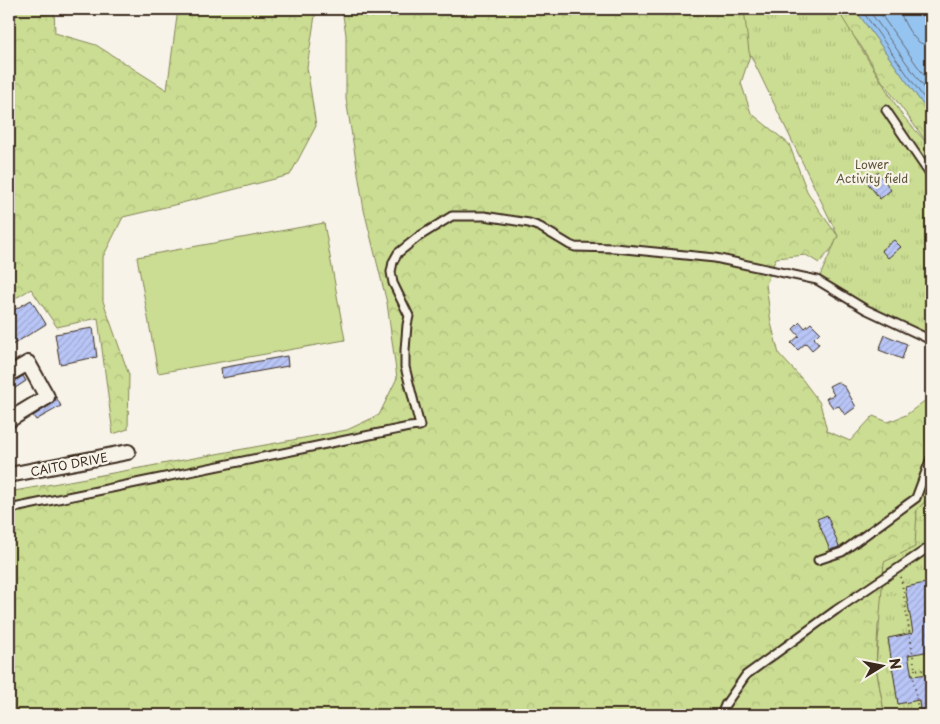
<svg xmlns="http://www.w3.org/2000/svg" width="940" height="724" viewBox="0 0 940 724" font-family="'Playpen Sans',sans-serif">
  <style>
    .forest { fill: url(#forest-crowns); stroke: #838458 }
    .park { fill: url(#park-tufts); stroke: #838458 }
    .pitch { fill: #cbdd92; stroke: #838458 }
    .water { fill: #96c4f1; stroke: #72869d }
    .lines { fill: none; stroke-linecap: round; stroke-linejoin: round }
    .shore { stroke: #5f6872; stroke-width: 1 }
    .building { fill: url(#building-hatch); stroke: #3b2a1e }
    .service-casing { stroke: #3b2a1e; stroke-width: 11 }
    .minor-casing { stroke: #3b2a1e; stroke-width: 18 }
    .path { stroke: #3b2a1e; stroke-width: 2; stroke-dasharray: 1 4; stroke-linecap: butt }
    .service { stroke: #f7f3e8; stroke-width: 7 }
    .minor { stroke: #f7f3e8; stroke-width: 14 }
    .labels { text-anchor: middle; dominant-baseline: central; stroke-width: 4.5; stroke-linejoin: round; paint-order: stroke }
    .park-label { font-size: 12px; fill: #5f573b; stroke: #f7f3e8 }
    .street-label { font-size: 12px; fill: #3b2a1e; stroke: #f7f3e8 }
  </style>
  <defs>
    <pattern id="forest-crowns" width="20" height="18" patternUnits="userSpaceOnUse" patternTransform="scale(1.25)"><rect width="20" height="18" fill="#cbdd92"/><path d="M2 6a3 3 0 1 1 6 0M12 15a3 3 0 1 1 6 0" fill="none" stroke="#afbe7d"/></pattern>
    <pattern id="park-tufts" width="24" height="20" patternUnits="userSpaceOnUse" patternTransform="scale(1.25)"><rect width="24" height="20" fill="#cbdd92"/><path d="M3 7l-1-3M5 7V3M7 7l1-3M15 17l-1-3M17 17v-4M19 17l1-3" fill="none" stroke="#afbe7d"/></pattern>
    <pattern id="building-hatch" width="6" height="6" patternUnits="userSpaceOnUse" patternTransform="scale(1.25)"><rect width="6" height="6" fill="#b8c5f6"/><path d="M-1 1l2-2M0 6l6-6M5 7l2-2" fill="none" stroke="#9fa9d2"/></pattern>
  </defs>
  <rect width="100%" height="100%" fill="#f7f3e8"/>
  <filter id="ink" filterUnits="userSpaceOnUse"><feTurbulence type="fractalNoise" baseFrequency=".02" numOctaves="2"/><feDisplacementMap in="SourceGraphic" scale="10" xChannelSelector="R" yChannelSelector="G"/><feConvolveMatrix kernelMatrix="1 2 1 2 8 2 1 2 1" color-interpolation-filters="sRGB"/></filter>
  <g filter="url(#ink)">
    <path class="forest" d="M9,9H54L55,33L96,45L167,90L178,9H316L307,67L316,126L290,175L174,205L123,217L103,257V301L129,375L128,429L113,434L98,318L57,327L31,289L9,302Z
      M342,9H745L754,43L741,83L751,113L789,144L807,191L818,209L838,236L833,247L819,263L806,255L776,258L766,284L771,323L779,354L802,379L820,403L827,431L850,441L873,416L888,422L906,415L931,396V495L917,510L916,547L878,625L876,667L884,711L878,715H9V492L347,430L379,415L397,378L387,303L364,210L346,99V35Z
      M833,9H855L931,116V148L882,81L861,46Z"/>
    <path class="park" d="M744,9H837L902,115L931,148V339L864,308L820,276L838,236L749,52Z
      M931,495V715H878L884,711L876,667L884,562L915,547L917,510Z"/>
    <path class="pitch" d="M324,223L345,340L158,373L137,257Z"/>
    <path class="water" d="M855,9H918L931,30V116Z"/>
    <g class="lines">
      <path class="shore" d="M861,9L931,108
        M868,9L931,97
        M877,9L931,85
        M900,9C901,19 911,36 919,42C923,45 927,45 931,45"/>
    </g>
    <path class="building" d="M878,172L891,190L880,199L866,181Z
      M894,240L901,247L888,258L881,250Z
      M31,300L46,324L9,347V313Z
      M800,322L805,328L811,323L820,332L814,338L819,344L812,350L806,343L798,350L791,343L799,336L793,329Z
      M93,328L97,357L60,364L55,334Z
      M885,335L907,344L902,359L879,350Z
      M287,356L288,366L222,378L221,368Z
      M23,376L26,381L9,392V383L13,382Z
      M837,382L845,387L856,407L845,415L839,406L833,408L826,398L834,395L829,386Z
      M56,397L61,406L36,420L33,416L52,404L55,401Z
      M827,515L839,547L830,550L817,519Z
      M931,582V651L908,655L912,676L929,674L931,689V708L920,710L919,700L898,704L888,638L913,633L905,587Z"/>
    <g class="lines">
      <defs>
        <path id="service" d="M886,110L931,176
          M9,509L409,427L420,426L405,367V350L407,325L409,316L393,283L391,272L393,262L398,253L418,237L452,216H484L529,223L540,227L570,245L575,247L615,248L715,258L817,280L865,309L931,340
          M818,560L842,552L916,498L931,458
          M721,715L725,705L746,675L836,610L931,546"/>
        <path id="minor" d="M9,374L28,363L47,397L9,420
          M9,475L128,452"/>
      </defs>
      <use href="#service" class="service-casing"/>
      <use href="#minor" class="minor-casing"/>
      <path class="path" d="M901,577L915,669L930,672L931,671
        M915,669L913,674L918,710"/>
      <use href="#service" class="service"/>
      <use href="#minor" class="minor"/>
    </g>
  </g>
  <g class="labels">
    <g class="park-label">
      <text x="872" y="164">Lower<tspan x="872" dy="14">Activity field</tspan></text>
    </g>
    <g class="street-label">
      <text transform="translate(69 464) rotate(-11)">CAITO DRIVE</text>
    </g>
  </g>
  <rect width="940" height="724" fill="none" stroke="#f7f3e8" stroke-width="30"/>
  <rect x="15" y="15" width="910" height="694" fill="none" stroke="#3b2a1e" stroke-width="2" filter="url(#ink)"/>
  <g transform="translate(882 666) rotate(80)" stroke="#f7f3e8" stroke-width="4" paint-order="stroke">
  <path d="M0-4L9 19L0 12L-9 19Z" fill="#3b2a1e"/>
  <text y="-8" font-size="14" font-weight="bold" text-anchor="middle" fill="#3b2a1e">N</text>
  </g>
</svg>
